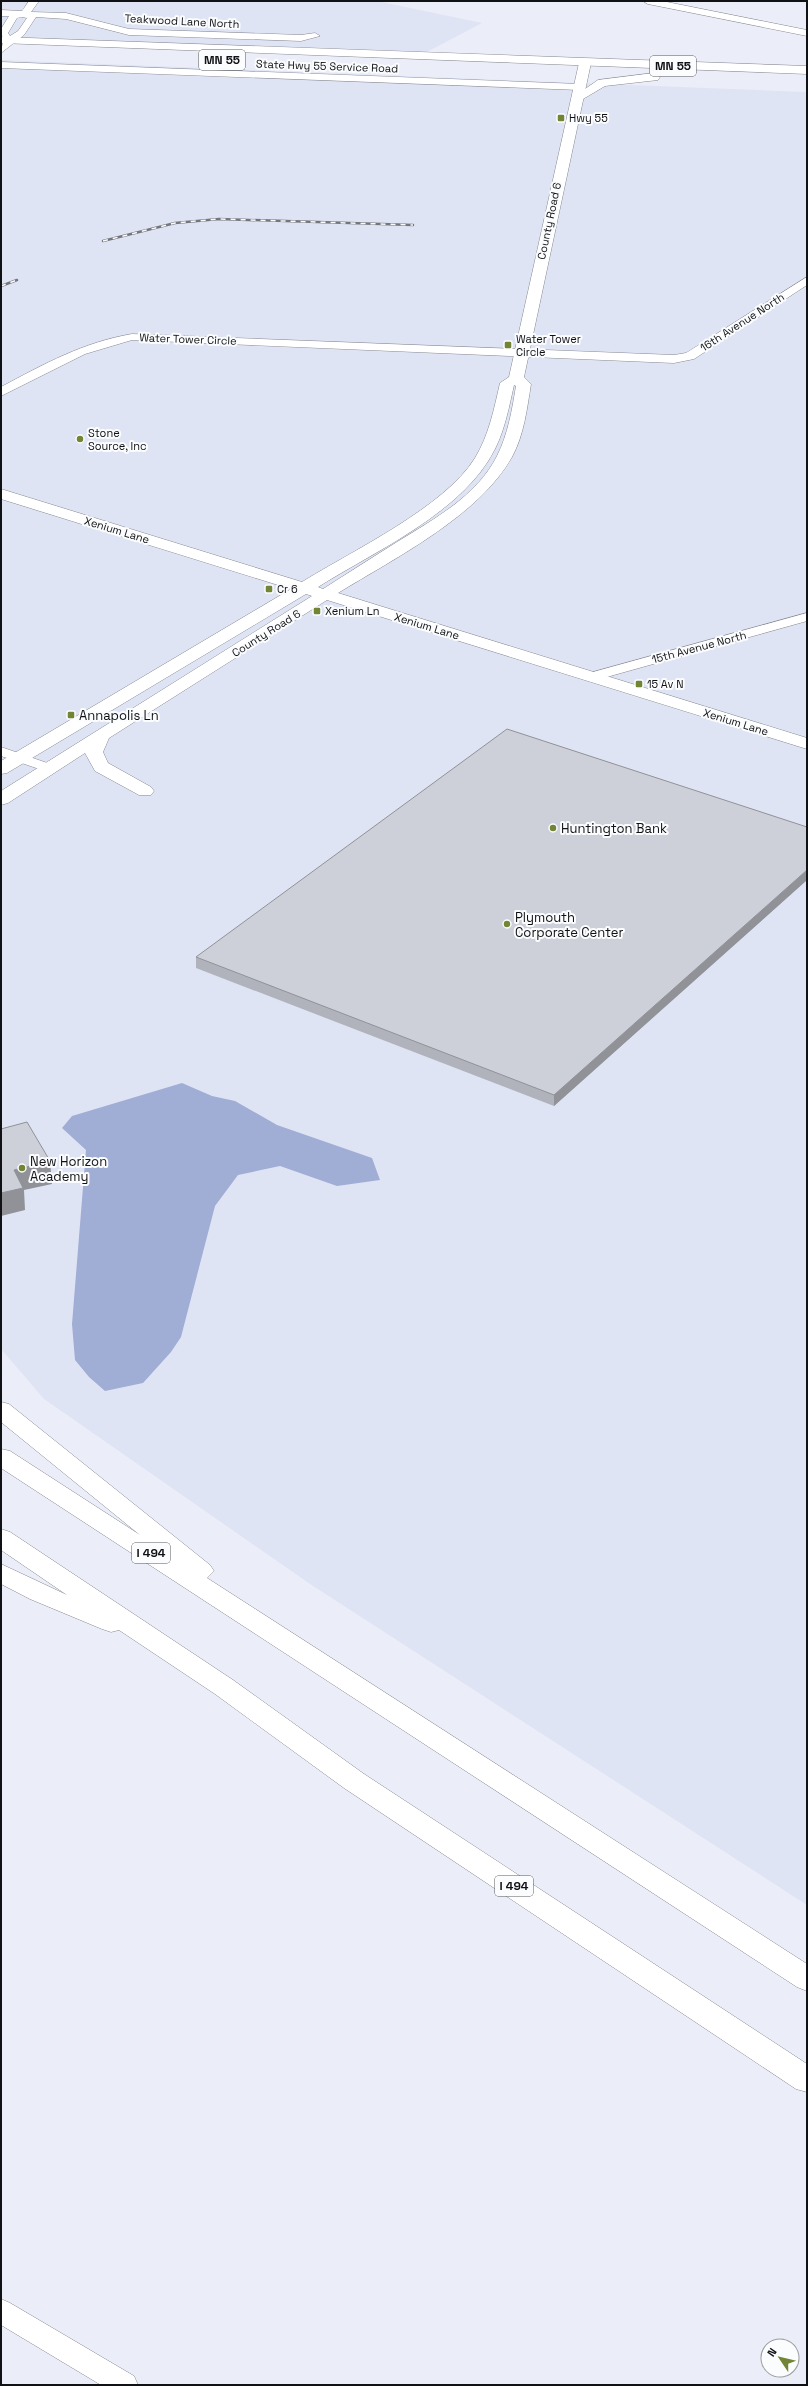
<svg xmlns="http://www.w3.org/2000/svg" width="808" height="2386" viewBox="0 0 808 2386" font-family="'Space Grotesk',sans-serif">
  <style>
    .built { fill: #dfe4f5 }
    .water { fill: #a0add4 }
    .lines { fill: none; stroke-linecap: round; stroke-linejoin: round }
    .minor-casing { stroke: #868891; stroke-width: 1 }
    .major-casing { stroke: #868891; stroke-width: 1 }
    .highway-casing { stroke: #868891; stroke-width: 1 }
    .minor { fill: #fff; fill-rule: evenodd }
    .major { fill: #fff; fill-rule: evenodd }
    .highway { fill: #fff; fill-rule: evenodd }
    .rail-casing { stroke: #74767c; stroke-width: 2.5 }
    .rail { stroke: #fbfcfe; stroke-width: 1.5; stroke-dasharray: 5; stroke-linecap: butt }
    .wall { fill: #b0b3bb }
    .shaded-wall { fill: #909298 }
    .building { fill: #cdd0d9; stroke: #909298 }
    .poi-dot { fill: #718535; stroke: #fbfcfe; stroke-width: 1.5 }
    .labels { text-anchor: middle; dominant-baseline: central; stroke-width: 4; stroke-linejoin: round; paint-order: stroke }
    .far-street-label { font-size: 11px; fill: #101114; stroke: #fbfcfe }
    .far-poi-label { font-size: 11px; fill: #101114; stroke: #fbfcfe; text-anchor: start }
    .shield { fill: #fbfcfe; stroke: #56585a; stroke-width: 1 }
    .shield-label { font-size: 12px; font-weight: bold; fill: #101114 }
    .poi-label { font-size: 13px; fill: #101114; stroke: #fbfcfe; text-anchor: start }
  </style>
  <rect width="100%" height="100%" fill="#ebeef8"/>
  <path class="built" d="M1,1H377L482,23L425,53L1,37Z
    M1,60L807,92V1905L310,1584L44,1399L1,1349Z"/>
  <path class="water" d="M182,1083L212,1096L235,1101L277,1125L372,1158L380,1180L337,1186L280,1166L238,1175L215,1206L181,1337L171,1352L143,1383L105,1391L89,1377L75,1360L72,1324L86,1150L62,1128L72,1116Z"/>
  <g class="lines">
    <defs>
      <path id="minor" d="M29,1H39L31,12L66,13L129,29L301,35L315,33L320,36L301,41L129,35L66,19L36,17L24,35L1,53L3,41L1,29L9,16H1V10L22,11ZM22,17L27,18L18,31L10,36L8,33L17,18Z
        M643,1H662L807,30V36L648,4Z
        M1,62L580,84L585,87L580,90L1,68Z
        M807,277V285L694,359L674,363L132,340L85,354L1,396V387C44,364 84,342 132,334L674,355L686,353Z
        M807,613V621L596,680H586L584,677L586,674Z
        M1,747L53,765L55,768L48,772L1,756Z
        M1,2299L10,2303L134,2376L138,2385H101L1,2325Z"/>
      <path id="major" d="M585,59L591,63L524,377L531,384C527,409 524,435 512,457C479,516 395,558 338,593L807,738V749L327,600L109,738L103,752L108,763L151,787L154,791L151,795H139L95,771L85,753L8,803L1,805V791L312,596L306,594L7,773L1,774V761L291,589L1,499V489L302,582C352,551 445,507 475,458C489,435 494,409 500,383L509,377L579,63ZM514,385L516,386C512,410 508,434 497,456C477,496 434,519 397,542C373,557 348,573 323,589L318,587C375,551 464,512 495,449C505,429 509,407 514,385Z"/>
      <path id="highway" d="M1,37L807,66V74L1,43Z
        M654,73L658,74L660,77L658,80L605,86L578,102L572,98L598,80Z
        M1,1402L9,1404L210,1565L214,1571L207,1578L807,1964V1991L797,1987L1,1468V1449L10,1451L140,1535L1,1422Z
        M1,1529L10,1532L233,1680L364,1774L807,2064V2092L796,2089L344,1788L215,1694L119,1630L111,1632L102,1629L30,1599L1,1584V1564L67,1595L1,1550Z"/>
    </defs>
    <use href="#minor" class="minor-casing"/>
    <use href="#major" class="major-casing"/>
    <use href="#highway" class="highway-casing"/>
    <use href="#minor" class="minor"/>
    <use href="#major" class="major"/>
    <use href="#highway" class="highway"/>
    <defs>
      <path id="rail" d="M103,241L175,223L219,219L413,225
        M1,286L17,280"/>
    </defs>
    <use href="#rail" class="rail-casing"/>
    <use href="#rail" class="rail"/>
  </g>
  <path class="wall" d="M807,827V880L554,1106L196,968V957Z"/>
  <path class="shaded-wall" d="M807,870V880L554,1106V1095Z
    M50,1161L52,1184L24,1190L25,1210L1,1216V1193L14,1170Z"/>
  <path class="building" d="M507,729L807,827V870L554,1095L196,957Z
    M27,1122L50,1161L14,1170L23,1188L1,1193V1129Z"/>
  <g class="poi-dot">
    <rect x="557" y="114" width="8" height="8" rx="2"/>
    <rect x="504" y="341" width="8" height="8" rx="2"/>
    <circle cx="80" cy="439" r="4"/>
    <rect x="265" y="585" width="8" height="8" rx="2"/>
    <rect x="313" y="607" width="8" height="8" rx="2"/>
    <rect x="635" y="680" width="8" height="8" rx="2"/>
    <rect x="67" y="711" width="8" height="8" rx="2"/>
    <circle cx="553" cy="828" r="4"/>
    <circle cx="507" cy="924" r="4"/>
    <circle cx="22" cy="1168" r="4"/>
  </g>
  <g class="labels">
    <g class="far-street-label">
      <text transform="translate(182 21) rotate(3)">Teakwood Lane North</text>
      <text transform="translate(327 66) rotate(2)">State Hwy 55 Service Road</text>
      <text transform="translate(549 221) rotate(-78)">County Road 6</text>
      <text transform="translate(742 322) rotate(-33)">16th Avenue North</text>
      <text transform="translate(188 339) rotate(2)">Water Tower Circle</text>
      <text transform="translate(117 530) rotate(17)">Xenium Lane</text>
      <text transform="translate(427 626) rotate(17)">Xenium Lane</text>
      <text transform="translate(266 633) rotate(-32)">County Road 6</text>
      <text transform="translate(699 647) rotate(-15)">15th Avenue North</text>
      <text transform="translate(736 722) rotate(17)">Xenium Lane</text>
    </g>
    <g class="far-poi-label">
      <text x="569" y="118">Hwy 55</text>
      <text x="516" y="339">Water Tower<tspan x="516" dy="13">Circle</tspan></text>
      <text x="88" y="433">Stone<tspan x="88" dy="13">Source, Inc</tspan></text>
      <text x="277" y="589">Cr 6</text>
      <text x="325" y="611">Xenium Ln</text>
      <text x="647" y="684">15 Av N</text>
    </g>
    <g class="shield">
      <rect x="199" y="50" width="46" height="20" rx="3"/>
      <rect x="650" y="56" width="46" height="20" rx="3"/>
      <rect x="132" y="1543" width="38" height="20" rx="3"/>
      <rect x="495" y="1876" width="38" height="20" rx="3"/>
    </g>
    <g class="shield-label">
      <text x="222" y="60">MN 55</text>
      <text x="673" y="66">MN 55</text>
      <text x="151" y="1553">I 494</text>
      <text x="514" y="1886">I 494</text>
    </g>
    <g class="poi-label">
      <text x="79" y="715">Annapolis Ln</text>
      <text x="561" y="828">Huntington Bank</text>
      <text x="515" y="917">Plymouth<tspan x="515" dy="15">Corporate Center</tspan></text>
      <text x="30" y="1161">New Horizon<tspan x="30" dy="15">Academy</tspan></text>
    </g>
  </g>
  <rect width="808" height="2386" fill="none" stroke="#101114" stroke-width="4"/>
  <g transform="translate(780 2358) rotate(305)"><circle r="19" fill="#fbfcfe" stroke="#9d9ea0"/>
  <path d="M0-3L7 15L0 10L-7 15Z" fill="#718535"/>
  <text y="-6" font-size="11" font-weight="bold" text-anchor="middle" fill="#101114">N</text>
  </g>
</svg>
